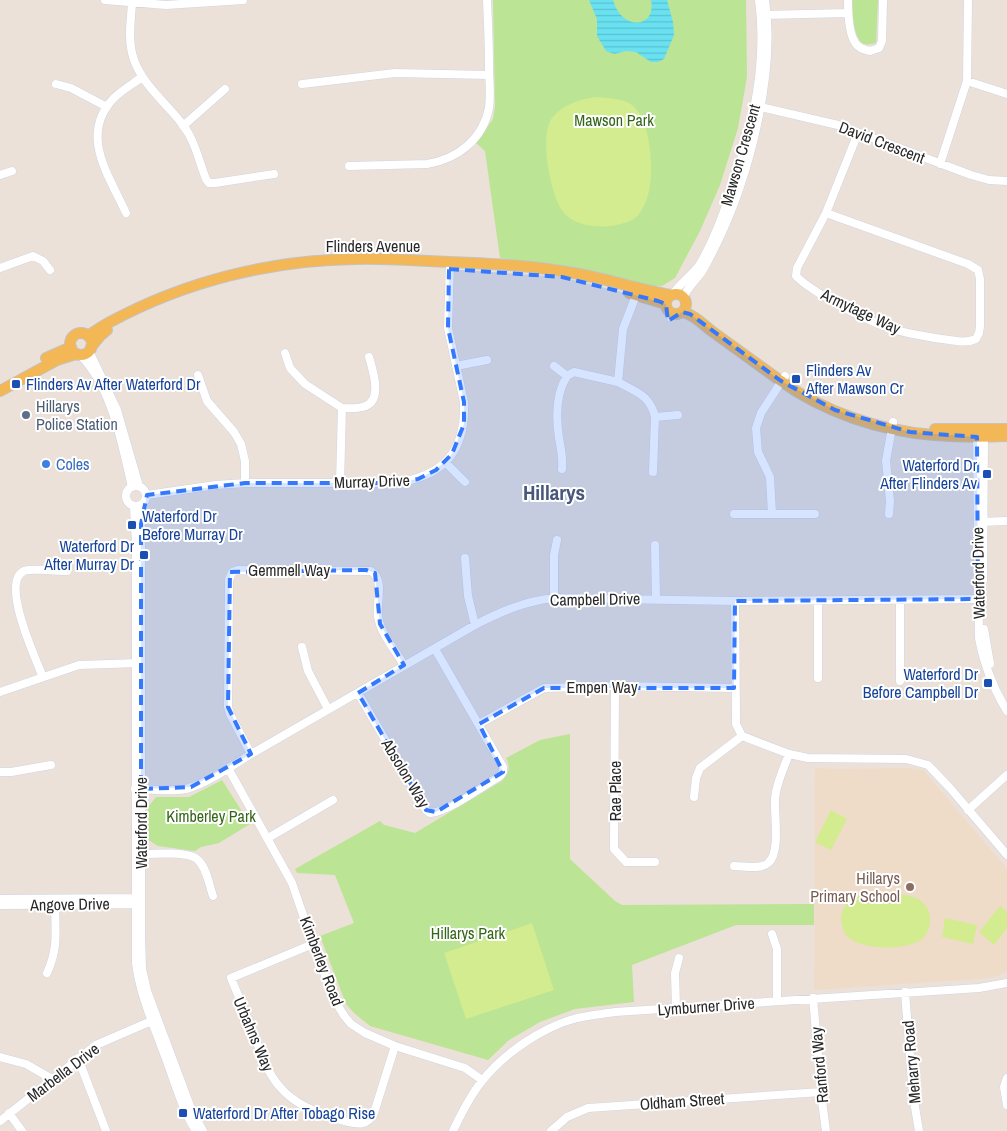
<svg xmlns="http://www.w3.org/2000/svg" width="1007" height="1131" viewBox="0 0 1007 1131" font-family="'Archivo Narrow',sans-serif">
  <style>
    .education { fill: #eedcc8 }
    .park { fill: #bbe494 }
    .pitch { fill: #d2ec8f }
    .water { fill: url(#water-rules) }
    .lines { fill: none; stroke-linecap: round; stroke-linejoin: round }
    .minor-casing { stroke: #cfd5e2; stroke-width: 9 }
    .major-casing { stroke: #c3c3c3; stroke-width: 12 }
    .minor { stroke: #fff; stroke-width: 8 }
    .major { stroke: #f3b756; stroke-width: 10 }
    .marked { fill: #3478fe; fill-opacity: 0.2; stroke: #3478fe; stroke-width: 4; stroke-dasharray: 10 6; stroke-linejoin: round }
    .transit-dot { fill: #1a4fb4; stroke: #fff; stroke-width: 2 }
    .service-dot { fill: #5c6f8a; stroke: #fff; stroke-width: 2 }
    .shop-dot { fill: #3f7fe0; stroke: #fff; stroke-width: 2 }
    .education-dot { fill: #8d6e63; stroke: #fff; stroke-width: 2 }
    .labels { text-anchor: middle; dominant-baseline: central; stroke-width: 4; stroke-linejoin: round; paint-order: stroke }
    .park-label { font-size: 16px; fill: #346618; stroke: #fff }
    .street-label { font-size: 16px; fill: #282828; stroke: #fff }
    .transit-label { font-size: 16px; fill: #164399; stroke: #fff; text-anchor: start }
    .service-label { font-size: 16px; fill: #4e5e75; stroke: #fff; text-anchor: start }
    .shop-label { font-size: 16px; fill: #366cbe; stroke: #fff; text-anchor: start }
    .education-label { font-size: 16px; fill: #785e54; stroke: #fff; text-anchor: end }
    .district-label { font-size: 21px; font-weight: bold; fill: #48587a; stroke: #fff }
  </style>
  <defs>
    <pattern id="water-rules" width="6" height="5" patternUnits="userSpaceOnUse" patternTransform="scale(1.25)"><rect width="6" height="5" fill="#69e1f1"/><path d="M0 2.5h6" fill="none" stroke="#5bc1cf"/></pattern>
  </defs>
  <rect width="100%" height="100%" fill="#ebe1d9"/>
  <path class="education" d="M815,768L839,769L907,768L923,770L1007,869V972L991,978L814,990Z"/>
  <path class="park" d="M493,0H746L747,77L738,128L720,185L700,231L675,278L662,286H646L570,268L500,258L485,151L476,143L493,119L495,107Z
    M852,0H878L876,43C872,44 868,45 864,44C853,39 852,11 852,0Z
    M570,734V859L615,901L622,905L814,904V925H736L632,965L634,1002L575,1009L540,1022L509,1040L488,1060L370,1026L354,1013L346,1004L320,936L354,923L335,875L297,873L295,869L380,821L384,825L415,833L502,781C509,773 511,768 506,758L540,740Z
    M222,780L250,824L219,843L201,847L195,851L158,846L147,839L148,807L156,797H189Z"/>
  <path class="pitch" d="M595,97C606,98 619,98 629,103C651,115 654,169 649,191C647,200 642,213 635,218C618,230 578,230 564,213C550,196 539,136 552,118C563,104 579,100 595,97Z
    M831,810L847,819L831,850L815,842Z
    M871,894C891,894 929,890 930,919C930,926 928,934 922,939C906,951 860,951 846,935C844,933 843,928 842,925C838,914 846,901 856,897C860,895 866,895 871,894Z
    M1000,906L1007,912V928L994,945L979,932Z
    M945,918L977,925L973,944L942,937Z
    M532,923L554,990L466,1019L444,953Z"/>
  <path class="water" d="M589,0H613C621,31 657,29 651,0H667L673,22L674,35L664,59L658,62H651L636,52L626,51L614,54L606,51L597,36V19Z"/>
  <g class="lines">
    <defs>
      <path id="minor" d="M105,0L166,5L243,0
        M848,0C848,11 849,35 856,44C859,48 865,50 870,51L879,48L882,41L883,0
        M132,3C131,20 128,37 132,53C139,83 166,102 183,125C195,141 199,161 206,179L209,183H215L274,174
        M763,15L848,13
        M967,81L1007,94
        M56,84L71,88L107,107
        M302,84L395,73L489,75
        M756,106L838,125L971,175L989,180L1007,181
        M183,126L225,89
        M940,164L967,81L968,0
        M349,166L427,164C458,159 483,139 489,108C491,94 489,80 489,66C489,44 488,22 487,0
        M0,175L12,171
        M126,213C110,177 78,135 114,98C122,90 133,84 142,77
        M826,213L968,264L978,270L980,279V326L979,333L976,339C965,344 954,340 942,339C924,336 907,334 889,328C864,319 814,294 796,276L797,268L826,213L858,133
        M0,268L33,256L43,261L50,270
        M638,290L623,329L618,382C636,392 650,395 655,417L653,472
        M673,294C680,283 692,276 700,264C713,242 722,218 730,194C752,133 768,65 759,0
        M683,298C687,288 695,281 701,273C707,264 712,253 717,243C749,177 776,73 765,0
        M89,351L117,410L139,486
        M285,353L290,368L305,384L342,408L340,483
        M80,355C112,387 122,444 132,487
        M456,366L487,360
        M554,366L567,376
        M198,375L207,401L234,432L241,444L245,461V483
        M342,408C349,408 356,409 362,407C384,403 373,371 369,357
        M655,417L678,415
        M977,433L979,638C984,665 993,688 1007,711
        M446,463L465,482
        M562,469C563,457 561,449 559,438C556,418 556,393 567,376L574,372L618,382
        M126 496a10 10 0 1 1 20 0a10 10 0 1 1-20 0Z
        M147,495L216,485L245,483H394C443,477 466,452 464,402L448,328L450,262
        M143,504L141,524V935L142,969L147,991L190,1106L203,1131
        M134,506L136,543V963C140,996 155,1028 166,1059C175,1083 182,1109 196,1131
        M734,514H815
        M772,514L770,477L758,452L756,428L761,413L785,376
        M889,514L890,501L886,461L893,422
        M979,522L1007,521
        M655,545L656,598
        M465,558L468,596L475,625
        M983,580L984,432
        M554,598V555L557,540
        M818,600V678
        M900,600V681
        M735,601L736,716V724L742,736L789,754L808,758L906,759L928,765L950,788L1007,855
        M984,629L990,664
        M302,647L308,671L328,709
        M43,677C36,660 0,582 24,571C33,568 56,571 67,571
        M615,686L614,849L626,862H655
        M0,692L79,665L139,663
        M358,693L426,810L430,813C448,812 483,786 500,776L503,772V767L435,649
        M479,724L544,688L615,686L734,688
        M251,754L230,714L228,707L229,580L232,572L238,570L371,571C385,580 376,601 378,616C380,633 395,650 404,665
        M228,768L292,883L313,944L335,1001L345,1017L351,1024L365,1033L395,1046L465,1068L482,1080
        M0,772H11L51,765
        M135,789C152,789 170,792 186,789C206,784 234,765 251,754L475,625C500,612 525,601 554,598L735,601L983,599
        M694,797L696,778L700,768L742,736
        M968,810L1007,775
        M268,838L333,800
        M136,855C150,854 188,850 198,860C207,868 209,885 213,896
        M734,866C744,866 761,870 768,863C781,853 774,815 775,799C776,784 784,768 789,754
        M0,899L138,898
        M0,905L139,904
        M772,934L777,949V1001
        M313,944L231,978C240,1000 249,1021 257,1043C263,1058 269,1075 280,1087C296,1106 321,1115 344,1121C357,1124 367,1127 374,1113L395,1046
        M47,973C59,947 55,930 55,902
        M905,992L913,1095L919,1131
        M813,998L822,1101L826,1131
        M676,1008L675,973L679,958
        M0,1057L26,1064L52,1079
        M78,1058L106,1131
        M1007,1078L1004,1087L1007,1105
        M9,1113L22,1131
        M0,1121L96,1045L156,1019
        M453,1131C461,1114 470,1096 482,1081C504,1053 543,1027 577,1018C590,1015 603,1014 615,1012L979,988L1007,983
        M551,1131L567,1117L588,1108L821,1092"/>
      <path id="major" d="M629,293L666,304
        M666 304a10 10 0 1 1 20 0a10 10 0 1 1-20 0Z
        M682,312C695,315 702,324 713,332C735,348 756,363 778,379C823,412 880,431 934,435C959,437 983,437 1007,436
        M70 344a11 11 0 1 1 22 0a11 11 0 1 1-22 0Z
        M88,336C95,331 102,326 110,322C186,281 271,260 356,259C388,258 419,261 451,262C490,264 529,265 567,272C602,277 636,289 670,295
        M91,347L100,336L107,330
        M46,358L71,347
        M0,391L57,360L76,354
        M935,429H1007"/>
    </defs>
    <use href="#minor" class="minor-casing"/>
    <use href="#major" class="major-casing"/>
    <use href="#minor" class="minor"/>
    <use href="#major" class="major"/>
  </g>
  <path class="marked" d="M449,269L562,277L658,301L666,304L668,321L682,312L690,314L781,381L835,410L910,432L977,437L978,599L735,601L734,688H544L479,724L503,772L436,812L426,810L358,693L404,665L380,624L375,573L366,570L230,572L228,707L251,754L191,787L141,789V524L147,495L245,483H394L418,479L436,470L452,454L464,424V402L448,328Z"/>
  <g class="transit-dot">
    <rect x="791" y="374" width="10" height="10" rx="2.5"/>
    <rect x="11" y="379" width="10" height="10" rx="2.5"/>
    <rect x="982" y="469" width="10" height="10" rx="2.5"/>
    <rect x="127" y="520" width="10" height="10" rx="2.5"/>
    <rect x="139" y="550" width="10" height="10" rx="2.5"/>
    <rect x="983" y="678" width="10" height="10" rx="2.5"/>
    <rect x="178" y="1108" width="10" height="10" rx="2.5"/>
  </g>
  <circle class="service-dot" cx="26" cy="415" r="5"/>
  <circle class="shop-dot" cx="46" cy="464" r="5"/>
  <circle class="education-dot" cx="910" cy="887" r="5"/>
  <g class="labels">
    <g class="park-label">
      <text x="614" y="120">Mawson Park</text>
      <text x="211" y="816">Kimberley Park</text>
      <text x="468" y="933">Hillarys Park</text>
    </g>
    <g class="street-label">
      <text transform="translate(882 142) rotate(21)">David Crescent</text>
      <text transform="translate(740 155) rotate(-74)">Mawson Crescent</text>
      <text x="373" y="246">Flinders Avenue</text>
      <text transform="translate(861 311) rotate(25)">Armytage Way</text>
      <text transform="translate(372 481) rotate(-2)">Murray Drive</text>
      <text x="289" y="570">Gemmell Way</text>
      <text transform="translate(978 573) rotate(-91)">Waterford Drive</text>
      <text transform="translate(595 599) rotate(-1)">Campbell Drive</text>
      <text x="602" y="687">Empen Way</text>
      <text transform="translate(406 773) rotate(59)">Absolon Way</text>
      <text transform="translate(615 791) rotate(-90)">Rae Place</text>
      <text transform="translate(141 823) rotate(-90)">Waterford Drive</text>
      <text transform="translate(70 904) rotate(-1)">Angove Drive</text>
      <text transform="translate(322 961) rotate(69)">Kimberley Road</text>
      <text transform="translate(706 1006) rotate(-4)">Lymburner Drive</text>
      <text transform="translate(254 1034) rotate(67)">Urbahns Way</text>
      <text transform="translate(911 1062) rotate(-95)">Meharry Road</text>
      <text transform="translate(819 1065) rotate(-95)">Ranford Way</text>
      <text transform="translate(63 1072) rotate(-37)">Marbella Drive</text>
      <text transform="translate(682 1101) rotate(-4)">Oldham Street</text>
    </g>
    <g class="transit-label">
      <text x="806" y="370">Flinders Av<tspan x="806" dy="18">After Mawson Cr</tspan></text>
      <text x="26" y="384">Flinders Av After Waterford Dr</text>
      <text x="977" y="465" text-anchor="end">Waterford Dr<tspan x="977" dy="18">After Flinders Av</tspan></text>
      <text x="142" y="516">Waterford Dr<tspan x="142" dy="18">Before Murray Dr</tspan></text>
      <text x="134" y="546" text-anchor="end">Waterford Dr<tspan x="134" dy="18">After Murray Dr</tspan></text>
      <text x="978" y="674" text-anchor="end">Waterford Dr<tspan x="978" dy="18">Before Campbell Dr</tspan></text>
      <text x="193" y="1113">Waterford Dr After Tobago Rise</text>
    </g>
    <g class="service-label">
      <text x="36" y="406">Hillarys<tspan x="36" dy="18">Police Station</tspan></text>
    </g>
    <g class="shop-label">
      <text x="56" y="464">Coles</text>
    </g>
    <g class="education-label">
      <text x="900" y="878">Hillarys<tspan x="900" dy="18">Primary School</tspan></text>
    </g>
    <g class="district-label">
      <text x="554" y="492">Hillarys</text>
    </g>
  </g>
</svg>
